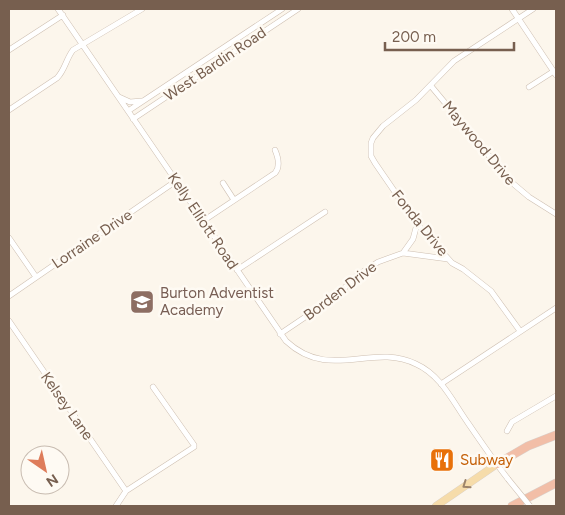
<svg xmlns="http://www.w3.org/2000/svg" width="565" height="515" viewBox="0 0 565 515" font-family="Figtree,sans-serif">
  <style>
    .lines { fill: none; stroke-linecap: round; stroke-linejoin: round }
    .minor-casing { stroke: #cebfb1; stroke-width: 6 }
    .major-casing { stroke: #d9d2ce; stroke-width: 8 }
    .highway-casing { stroke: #d9d2ce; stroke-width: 9 }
    .minor { stroke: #fff; stroke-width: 5 }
    .major { stroke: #f6dcaa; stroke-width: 7 }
    .highway { stroke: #f2bea7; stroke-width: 8 }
    .minor-bridge-casing { stroke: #cebfb1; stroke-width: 6; stroke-linecap: butt }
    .minor-bridge { stroke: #fff; stroke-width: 5 }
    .oneway { stroke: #9d846a }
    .labels { text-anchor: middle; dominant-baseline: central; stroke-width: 5; stroke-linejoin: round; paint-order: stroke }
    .street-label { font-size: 15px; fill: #775f4f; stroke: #fefaf3 }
    .education-label { font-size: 15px; fill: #785e54; stroke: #fefaf3; text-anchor: start }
    .food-label { font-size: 15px; fill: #c56008; stroke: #fefaf3; text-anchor: start }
  </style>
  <rect width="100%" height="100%" fill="#fcf6ec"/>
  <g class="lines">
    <defs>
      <path id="minor" d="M58,9L286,341C330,382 372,342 416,364C441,375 453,402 468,423C481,442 494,461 508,479
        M512,9L556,75
        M9,50L63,15
        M431,86L510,181L529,197L556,214
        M529,87L554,71
        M119,97L130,102L142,101
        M9,110L57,78C65,70 66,59 73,50L142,9
        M128,111L282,9
        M133,119L298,9
        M223,183L234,200
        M203,221L275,173C281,166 278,157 275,150
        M9,238L36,277
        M403,253L413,239L417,224
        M237,270L325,212
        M9,296L176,181
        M9,321L126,491
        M520,331L491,291L463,269L452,263L417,224L375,163L371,156V143L373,138L383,126L416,100L454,61L533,9
        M280,334L335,297L358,275L378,262L403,253L448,259
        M441,384L556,308
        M153,387L194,445
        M507,431L512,422L556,396
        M116,506L126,491L194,447"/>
      <path id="major" d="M436,506L497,464"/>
      <path id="highway" d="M497,464L528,446L556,435
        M512,506L556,483"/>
    </defs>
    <use href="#minor" class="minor-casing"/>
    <use href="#major" class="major-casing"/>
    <use href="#highway" class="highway-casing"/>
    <use href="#minor" class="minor"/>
    <use href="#major" class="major"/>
    <use href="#highway" class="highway"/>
    <defs>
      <path id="minor-bridge" d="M508,479L530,506"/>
    </defs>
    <use href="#minor-bridge" class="minor-bridge-casing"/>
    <use href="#minor-bridge" class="minor-bridge"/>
  </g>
  <defs><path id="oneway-chevron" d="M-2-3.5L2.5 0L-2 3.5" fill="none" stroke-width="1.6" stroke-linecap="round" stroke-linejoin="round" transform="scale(1.25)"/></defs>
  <use class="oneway" href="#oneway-chevron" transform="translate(466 485) rotate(145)"/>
  <defs>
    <symbol id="school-square" viewBox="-11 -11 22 22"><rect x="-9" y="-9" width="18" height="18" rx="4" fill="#8d6e63" stroke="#fefaf3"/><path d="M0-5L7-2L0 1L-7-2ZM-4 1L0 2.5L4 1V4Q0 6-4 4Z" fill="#fff"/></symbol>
    <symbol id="restaurant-square" viewBox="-11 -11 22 22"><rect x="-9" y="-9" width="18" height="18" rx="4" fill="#e8710a" stroke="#fefaf3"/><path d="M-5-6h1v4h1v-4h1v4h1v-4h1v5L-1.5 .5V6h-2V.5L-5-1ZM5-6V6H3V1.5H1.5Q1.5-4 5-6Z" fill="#fff"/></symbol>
  </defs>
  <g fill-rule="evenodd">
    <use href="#school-square" x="128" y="288" width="28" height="28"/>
    <use href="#restaurant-square" x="428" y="446" width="28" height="28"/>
  </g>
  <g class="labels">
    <g class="street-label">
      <text transform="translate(215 64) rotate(-34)">West Bardin Road</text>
      <text transform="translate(479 143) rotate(50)">Maywood Drive</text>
      <text transform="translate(203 221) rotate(56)">Kelly Elliott Road</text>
      <text transform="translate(420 223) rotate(51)">Fonda Drive</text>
      <text transform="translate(92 239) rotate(-34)">Lorraine Drive</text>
      <text transform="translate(340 291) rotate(-37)">Borden Drive</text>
      <text transform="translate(67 406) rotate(55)">Kelsey Lane</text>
    </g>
    <g class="education-label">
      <text x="160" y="293">Burton Adventist<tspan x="160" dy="17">Academy</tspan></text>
    </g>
    <g class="food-label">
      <text x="460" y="460">Subway</text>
    </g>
  </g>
  <rect width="565" height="515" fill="none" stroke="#775f4f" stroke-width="20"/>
  <g transform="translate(45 470) rotate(146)"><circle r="24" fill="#fefaf3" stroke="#c8bcb1"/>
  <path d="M0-4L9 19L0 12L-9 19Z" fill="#de7c5a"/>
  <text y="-8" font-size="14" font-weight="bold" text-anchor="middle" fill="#775f4f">N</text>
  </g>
  <path d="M385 42v8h129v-8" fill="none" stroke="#775f4f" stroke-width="2.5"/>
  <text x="392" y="42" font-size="15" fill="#775f4f" stroke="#fefaf3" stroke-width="4" paint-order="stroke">200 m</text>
</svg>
